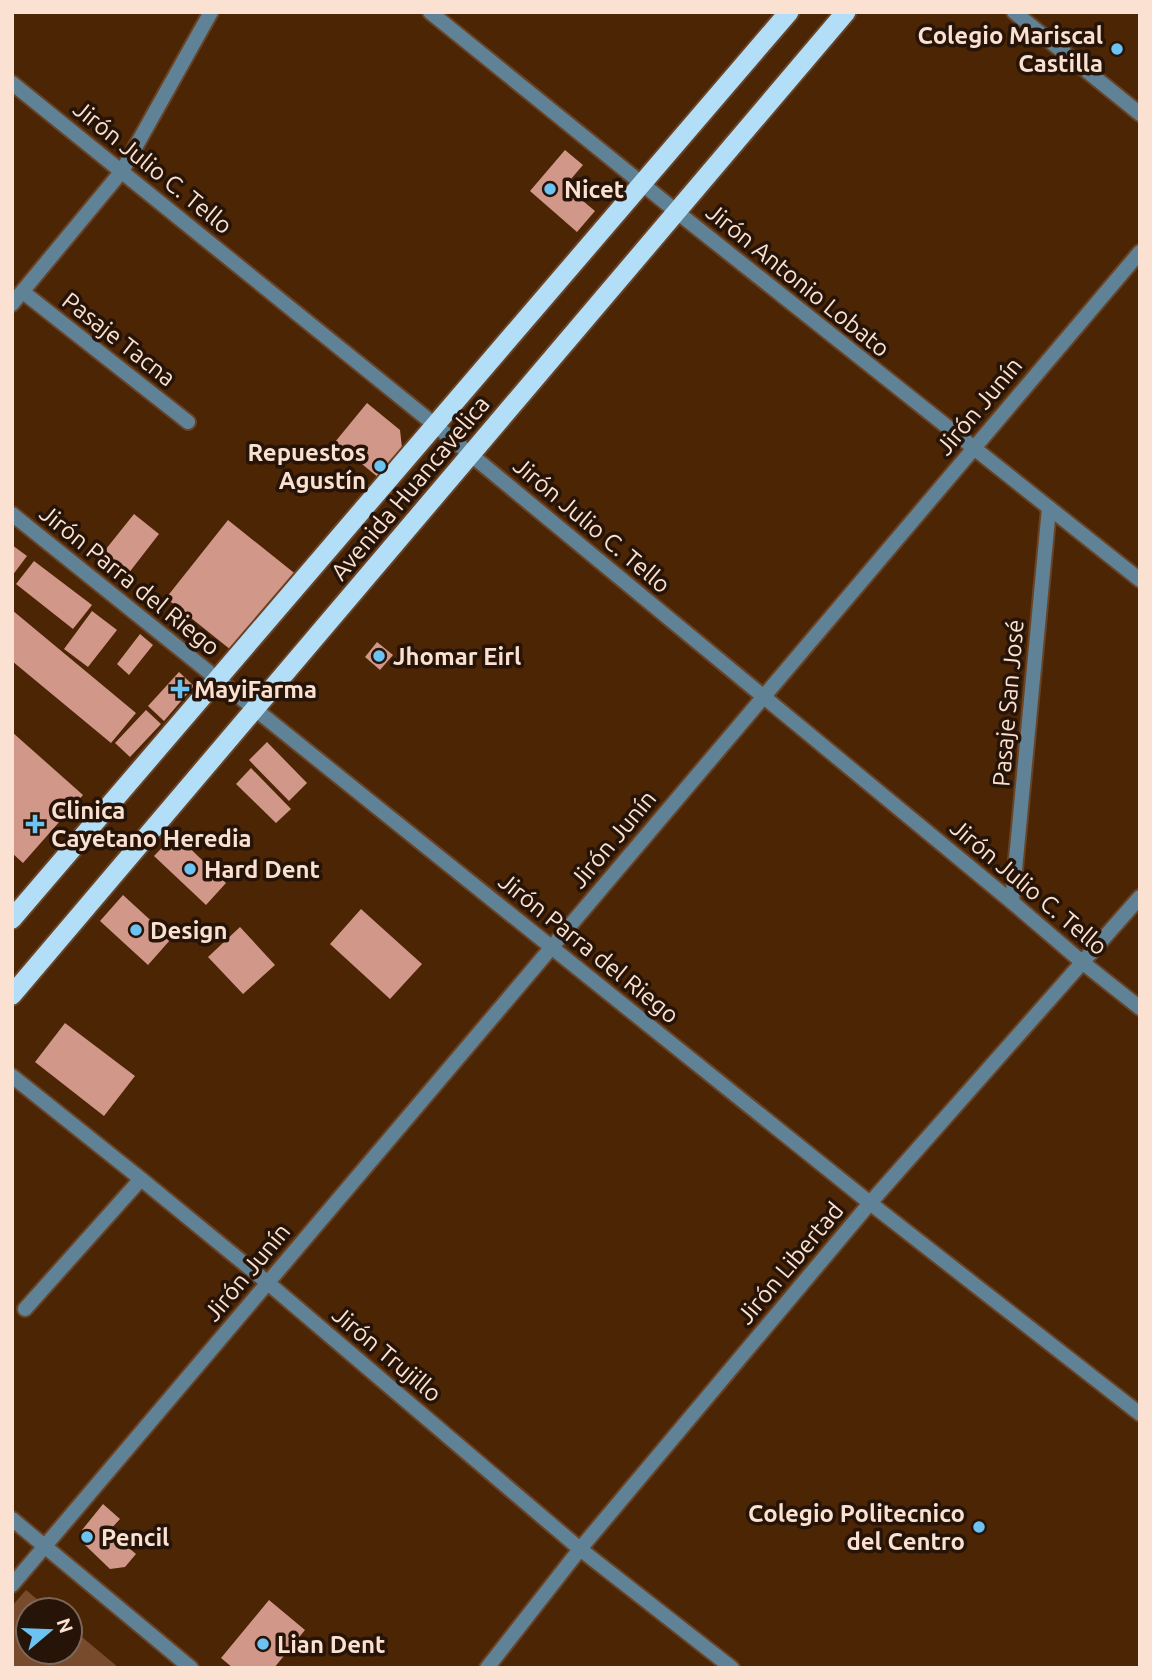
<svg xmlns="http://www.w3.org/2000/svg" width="1152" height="1680" viewBox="0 0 1152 1680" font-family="Ubuntu,sans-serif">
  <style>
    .green { fill: #784b2c }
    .building { fill: #d19789 }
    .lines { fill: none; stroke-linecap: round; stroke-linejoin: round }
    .service-casing { stroke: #684326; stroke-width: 18 }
    .minor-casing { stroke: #684326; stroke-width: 18 }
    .tertiary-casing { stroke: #684326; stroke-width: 18 }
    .trunk-casing { stroke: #684326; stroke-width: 23 }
    .service { stroke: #608296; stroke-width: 14 }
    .minor { stroke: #608296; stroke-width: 14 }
    .tertiary { stroke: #608296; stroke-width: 14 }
    .trunk { stroke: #b2def8; stroke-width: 19 }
    .poi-dot { fill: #6cc3f2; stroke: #261408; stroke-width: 2.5 }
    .labels { text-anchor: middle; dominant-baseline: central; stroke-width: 7; stroke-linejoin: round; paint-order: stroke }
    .poi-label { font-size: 24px; font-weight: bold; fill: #fbe1d1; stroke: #261408; text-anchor: start }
    .street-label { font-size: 24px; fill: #fbe1d1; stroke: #261408 }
  </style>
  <rect width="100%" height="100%" fill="#4c2505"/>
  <path class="green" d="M26,1590L50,1610H28V1652H70V1627L119,1668H12V1606Z"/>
  <path class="building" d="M565,150L583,165L565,186L595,211L577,232L530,191Z
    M367,403L400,430L402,448L379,478L335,442Z
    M134,514L159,534L128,574L102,554Z
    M228,520L298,576L236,654L166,598Z
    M12,545L27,556L12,576Z
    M34,561L92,605L73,629L16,584Z
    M12,610L136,713L111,743L12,661Z
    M92,611L117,630L88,667L64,649Z
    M140,634L153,645L129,675L117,664Z
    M377,642L393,655L380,670L365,657Z
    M179,672L194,686L164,721L148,706Z
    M146,710L161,724L130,757L115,743Z
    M12,732L83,795L23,863L12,853Z
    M267,742L307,783L289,801L249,760Z
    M251,768L291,809L276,823L236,784Z
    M175,834L226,883L206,905L154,856Z
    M123,895L171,939L148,965L100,921Z
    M361,909L422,964L390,999L330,944Z
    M240,927L275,965L243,994L208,957Z
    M65,1023L135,1076L104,1116L35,1062Z
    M103,1504L120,1519L109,1531L136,1554L125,1567L110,1569L85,1545L82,1530Z
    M269,1600L305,1630L274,1668H233L221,1658Z"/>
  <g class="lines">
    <defs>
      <path id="service" d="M23,292L188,422
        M1012,902L1049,508
        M25,1309L141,1179
        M580,1549L732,1668"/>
      <path id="minor" d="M430,12L677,212L1140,580
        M1014,12L1140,114
        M12,83L435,425L1012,902L1082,962L1140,1008
        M12,304L122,171L211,12
        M12,1076L141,1179L268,1283L580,1549
        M12,1519L191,1668
        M12,1585L1140,252
        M487,1668L580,1549L870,1203L1140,897"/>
      <path id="tertiary" d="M12,514L870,1203L1140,1414"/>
      <path id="trunk" d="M12,919L789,12
        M12,995L846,12"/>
    </defs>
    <use href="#service" class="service-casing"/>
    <use href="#minor" class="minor-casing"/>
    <use href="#tertiary" class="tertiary-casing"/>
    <use href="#trunk" class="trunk-casing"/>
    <use href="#service" class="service"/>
    <use href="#minor" class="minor"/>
    <use href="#tertiary" class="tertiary"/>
    <use href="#trunk" class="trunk"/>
  </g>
  <g class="poi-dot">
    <circle cx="1117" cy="49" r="7"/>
    <circle cx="550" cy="189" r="7"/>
    <circle cx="380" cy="466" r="7"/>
    <circle cx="379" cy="656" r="7"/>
    <path d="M176.5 678.5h7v7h7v7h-7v7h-7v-7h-7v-7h7z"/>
    <path d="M31.5 813.5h7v7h7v7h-7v7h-7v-7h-7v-7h7z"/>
    <circle cx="190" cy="869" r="7"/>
    <circle cx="136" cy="930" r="7"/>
    <circle cx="979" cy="1527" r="7"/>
    <circle cx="87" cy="1537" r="7"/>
    <circle cx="263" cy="1644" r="7"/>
  </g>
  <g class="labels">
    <g class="poi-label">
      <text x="1103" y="35" text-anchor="end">Colegio Mariscal<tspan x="1103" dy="28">Castilla</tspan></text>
      <text x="564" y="189">Nicet</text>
      <text x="366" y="452" text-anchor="end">Repuestos<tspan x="366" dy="28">Agustín</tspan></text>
      <text x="393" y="656">Jhomar Eirl</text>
      <text x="194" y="689">MayiFarma</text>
      <text x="51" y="810">Clinica<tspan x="51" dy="28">Cayetano Heredia</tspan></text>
      <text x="204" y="869">Hard Dent</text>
      <text x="150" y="930">Design</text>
      <text x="965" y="1513" text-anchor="end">Colegio Politecnico<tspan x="965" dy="28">del Centro</tspan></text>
      <text x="101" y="1537">Pencil</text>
      <text x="277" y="1644">Lian Dent</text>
    </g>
    <g class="street-label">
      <text transform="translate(153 167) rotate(39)">Jirón Julio C. Tello</text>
      <text transform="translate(798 280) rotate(39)">Jirón Antonio Lobato</text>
      <text transform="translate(119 339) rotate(38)">Pasaje Tacna</text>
      <text transform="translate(979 406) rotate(-50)">Jirón Junín</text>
      <text transform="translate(410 488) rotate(-50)">Avenida Huancavelica</text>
      <text transform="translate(592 525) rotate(40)">Jirón Julio C. Tello</text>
      <text transform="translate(130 580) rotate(39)">Jirón Parra del Riego</text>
      <text transform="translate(1008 703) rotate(-85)">Pasaje San José</text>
      <text transform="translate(613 839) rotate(-50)">Jirón Junín</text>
      <text transform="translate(1029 887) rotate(40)">Jirón Julio C. Tello</text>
      <text transform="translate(589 948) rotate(39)">Jirón Parra del Riego</text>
      <text transform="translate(790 1263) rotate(-50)">Jirón Libertad</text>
      <text transform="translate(247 1272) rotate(-50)">Jirón Junín</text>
      <text transform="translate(387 1354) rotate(40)">Jirón Trujillo</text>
    </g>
  </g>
  <rect width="1152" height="1680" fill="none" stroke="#fbe1d1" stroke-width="28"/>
  <g transform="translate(49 1631) rotate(71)"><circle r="33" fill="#261408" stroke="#7b6658" stroke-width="2"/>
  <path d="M0-5L12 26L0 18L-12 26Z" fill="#6cc3f2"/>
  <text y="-10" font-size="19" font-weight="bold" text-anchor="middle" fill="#fbe1d1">N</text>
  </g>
</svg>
